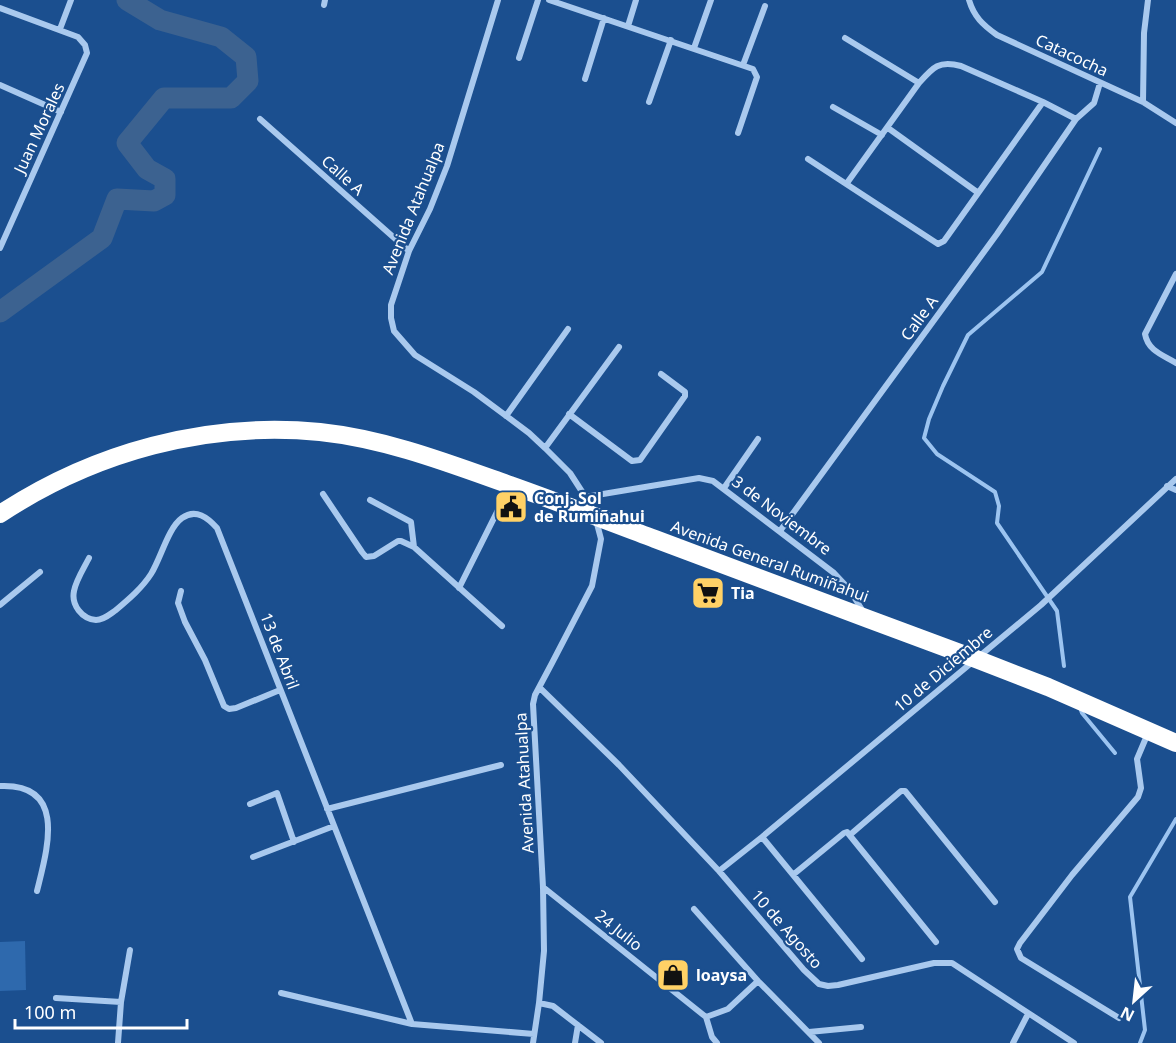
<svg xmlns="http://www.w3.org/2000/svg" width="1176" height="1043" viewBox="0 0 1176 1043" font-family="'Noto Sans',sans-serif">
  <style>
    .pitch { fill: #2e69ad }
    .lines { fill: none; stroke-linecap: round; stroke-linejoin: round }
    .stream { stroke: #9cc4f0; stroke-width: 4 }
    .river { stroke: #3c6290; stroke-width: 21 }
    .street { stroke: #a9c9ee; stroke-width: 6 }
    .highway { stroke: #fff; stroke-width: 18 }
    .labels { text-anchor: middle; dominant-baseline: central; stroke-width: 4.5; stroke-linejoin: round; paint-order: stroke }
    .street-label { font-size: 16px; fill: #fff; stroke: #1b4f8f }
    .poi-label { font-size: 16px; font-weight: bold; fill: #fff; stroke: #1b4f8f; text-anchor: start }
  </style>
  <rect width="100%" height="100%" fill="#1b4f8f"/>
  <path class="pitch" d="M25,941L26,990L0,991V942Z"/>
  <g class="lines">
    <path class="stream" d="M1064,666L1057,611L997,523L999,506L995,492L937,454L924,438L929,419L943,386L968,335L1042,272L1100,149
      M1080,707L1082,713L1115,753
      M1140,1043L1145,1030L1130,897L1176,819"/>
    <path class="river" d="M0,312L102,238L117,199L154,201L165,195V179L147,169L127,143L164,98H231L248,81L246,57L221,37L160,20L127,0"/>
    <path class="street" d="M498,0L447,166L430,209L409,251L391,305V318L394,331L415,355L474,392L529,433L545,448L570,473L590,504L592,511
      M549,0L753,69L757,77L738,133
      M969,0C974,17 983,25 997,35L1143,102L1176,123
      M324,5L325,0
      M0,8L78,37L85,45L87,53L0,248
      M628,26L636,0
      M60,29L71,0
      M845,38L919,83
      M694,48L711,0
      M519,58L538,0
      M743,65L765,6
      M585,79L604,18
      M0,85L61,112
      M649,102L671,40
      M1143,102L1144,33L1148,0
      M833,107L882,135
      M260,119L409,251
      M888,128L977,192
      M808,159L938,244L944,241L1043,102
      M847,183L919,83C933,67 939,60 961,66L1043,102L1076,119
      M1176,274L1145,334C1148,351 1163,355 1176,363
      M569,414L632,461L640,460L685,396V392L661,374
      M506,416L568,329
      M545,448L619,347
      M1167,486L1176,490
      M724,488L758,439
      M323,494L362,552L366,557L374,556L398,541H401L414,547L502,626
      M585,497L699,478L713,481L834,573L849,589L864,613
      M370,500L411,522L414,547
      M780,531L997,234L1076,119L1094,103L1100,83
      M89,558C84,568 76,580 74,591C71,605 82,619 96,620C104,620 110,614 116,610C129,599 142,588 151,574C161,558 168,528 182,518C196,508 208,518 217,528L412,1024
      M459,588L509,488
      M181,591L178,603L185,622L205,660L224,706L229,709L236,708L280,690
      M0,605L40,572
      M540,688L619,765L719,871L804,970L819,984L828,986L838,985L934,963H952L1074,1043
      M0,786C68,783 47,850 37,891
      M250,804L277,793L294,842
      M327,809L501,765
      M851,834L901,791H905L995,902
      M762,837L862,959
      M253,857L334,826
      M719,871L762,837L1041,605L1176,479
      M794,874L844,833L847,832L936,942
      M543,887L706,1017
      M694,909L758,981L819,1043
      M281,993L412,1024L534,1034
      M56,998L121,1002
      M539,1003L553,1006L601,1043
      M706,1017L728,1009L758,981
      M706,1017L712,1037L717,1043
      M1119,1018L1021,958L1017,949L1020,943L1072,875L1138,797L1141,788L1137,759L1148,733
      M809,1032L861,1027
      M118,1043L121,1002L130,950
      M533,1043L539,1003L544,951L543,887L533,704L535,695L552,663L592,586L601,539L596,520
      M575,1043L578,1025
      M1013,1043L1028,1014"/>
    <path class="highway" d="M0,514C94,452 207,421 320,432C386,439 448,463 510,485C558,502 607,521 655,539C762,580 869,619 976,659L1048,687L1176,743"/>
  </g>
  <defs>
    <symbol id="civic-square" viewBox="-11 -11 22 22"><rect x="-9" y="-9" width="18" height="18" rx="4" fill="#ffd166" stroke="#1b4f8f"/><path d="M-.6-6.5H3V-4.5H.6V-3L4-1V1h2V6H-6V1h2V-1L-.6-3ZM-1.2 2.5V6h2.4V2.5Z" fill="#111"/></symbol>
    <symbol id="supermarket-square" viewBox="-11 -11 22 22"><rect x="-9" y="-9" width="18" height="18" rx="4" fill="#ffd166" stroke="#1b4f8f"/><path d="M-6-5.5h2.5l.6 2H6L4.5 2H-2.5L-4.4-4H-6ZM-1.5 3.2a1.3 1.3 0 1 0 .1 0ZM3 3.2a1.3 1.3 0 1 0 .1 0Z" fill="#111"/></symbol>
    <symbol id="shop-square" viewBox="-11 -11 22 22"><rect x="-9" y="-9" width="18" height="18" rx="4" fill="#ffd166" stroke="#1b4f8f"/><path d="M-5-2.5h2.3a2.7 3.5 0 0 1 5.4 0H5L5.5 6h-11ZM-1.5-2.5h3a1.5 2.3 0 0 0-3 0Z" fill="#111"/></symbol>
  </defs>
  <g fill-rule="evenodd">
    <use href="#civic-square" x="492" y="488" width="38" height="38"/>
    <use href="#supermarket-square" x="689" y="574" width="38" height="38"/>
    <use href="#shop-square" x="654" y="956" width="38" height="38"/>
  </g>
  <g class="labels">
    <g class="street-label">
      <text transform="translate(1072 55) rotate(25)">Catacocha</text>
      <text transform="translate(39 128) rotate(-65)">Juan Morales</text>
      <text transform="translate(343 175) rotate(42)">Calle A</text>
      <text transform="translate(413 208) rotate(-68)">Avenida Atahualpa</text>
      <text transform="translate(919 318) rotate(-54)">Calle A</text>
      <text transform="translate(782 515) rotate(37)">3 de Noviembre</text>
      <text transform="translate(770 561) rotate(20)">Avenida General Rumiñahui</text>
      <text transform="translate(280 651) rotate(69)">13 de Abril</text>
      <text transform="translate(943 669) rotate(-40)">10 de Diciembre</text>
      <text transform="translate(524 783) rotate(-93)">Avenida Atahualpa</text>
      <text transform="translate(787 929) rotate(49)">10 de Agosto</text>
      <text transform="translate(619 930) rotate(39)">24 Julio</text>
    </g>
    <g class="poi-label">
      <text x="534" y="498">Conj. Sol<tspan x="534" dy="18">de Rumiñahui</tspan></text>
      <text x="731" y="593">Tia</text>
      <text x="696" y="975">loaysa</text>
    </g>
  </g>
  <g transform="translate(1134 1001) rotate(207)" stroke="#1b4f8f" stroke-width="4.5" paint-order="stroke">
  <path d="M0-4.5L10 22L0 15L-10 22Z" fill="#ffffff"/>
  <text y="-9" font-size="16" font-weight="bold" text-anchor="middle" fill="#ffffff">N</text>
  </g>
  <path d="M15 1019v9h172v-9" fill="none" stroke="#ffffff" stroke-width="3"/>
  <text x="24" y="1019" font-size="18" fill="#ffffff" stroke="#1b4f8f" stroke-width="4.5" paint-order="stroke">100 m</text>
</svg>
